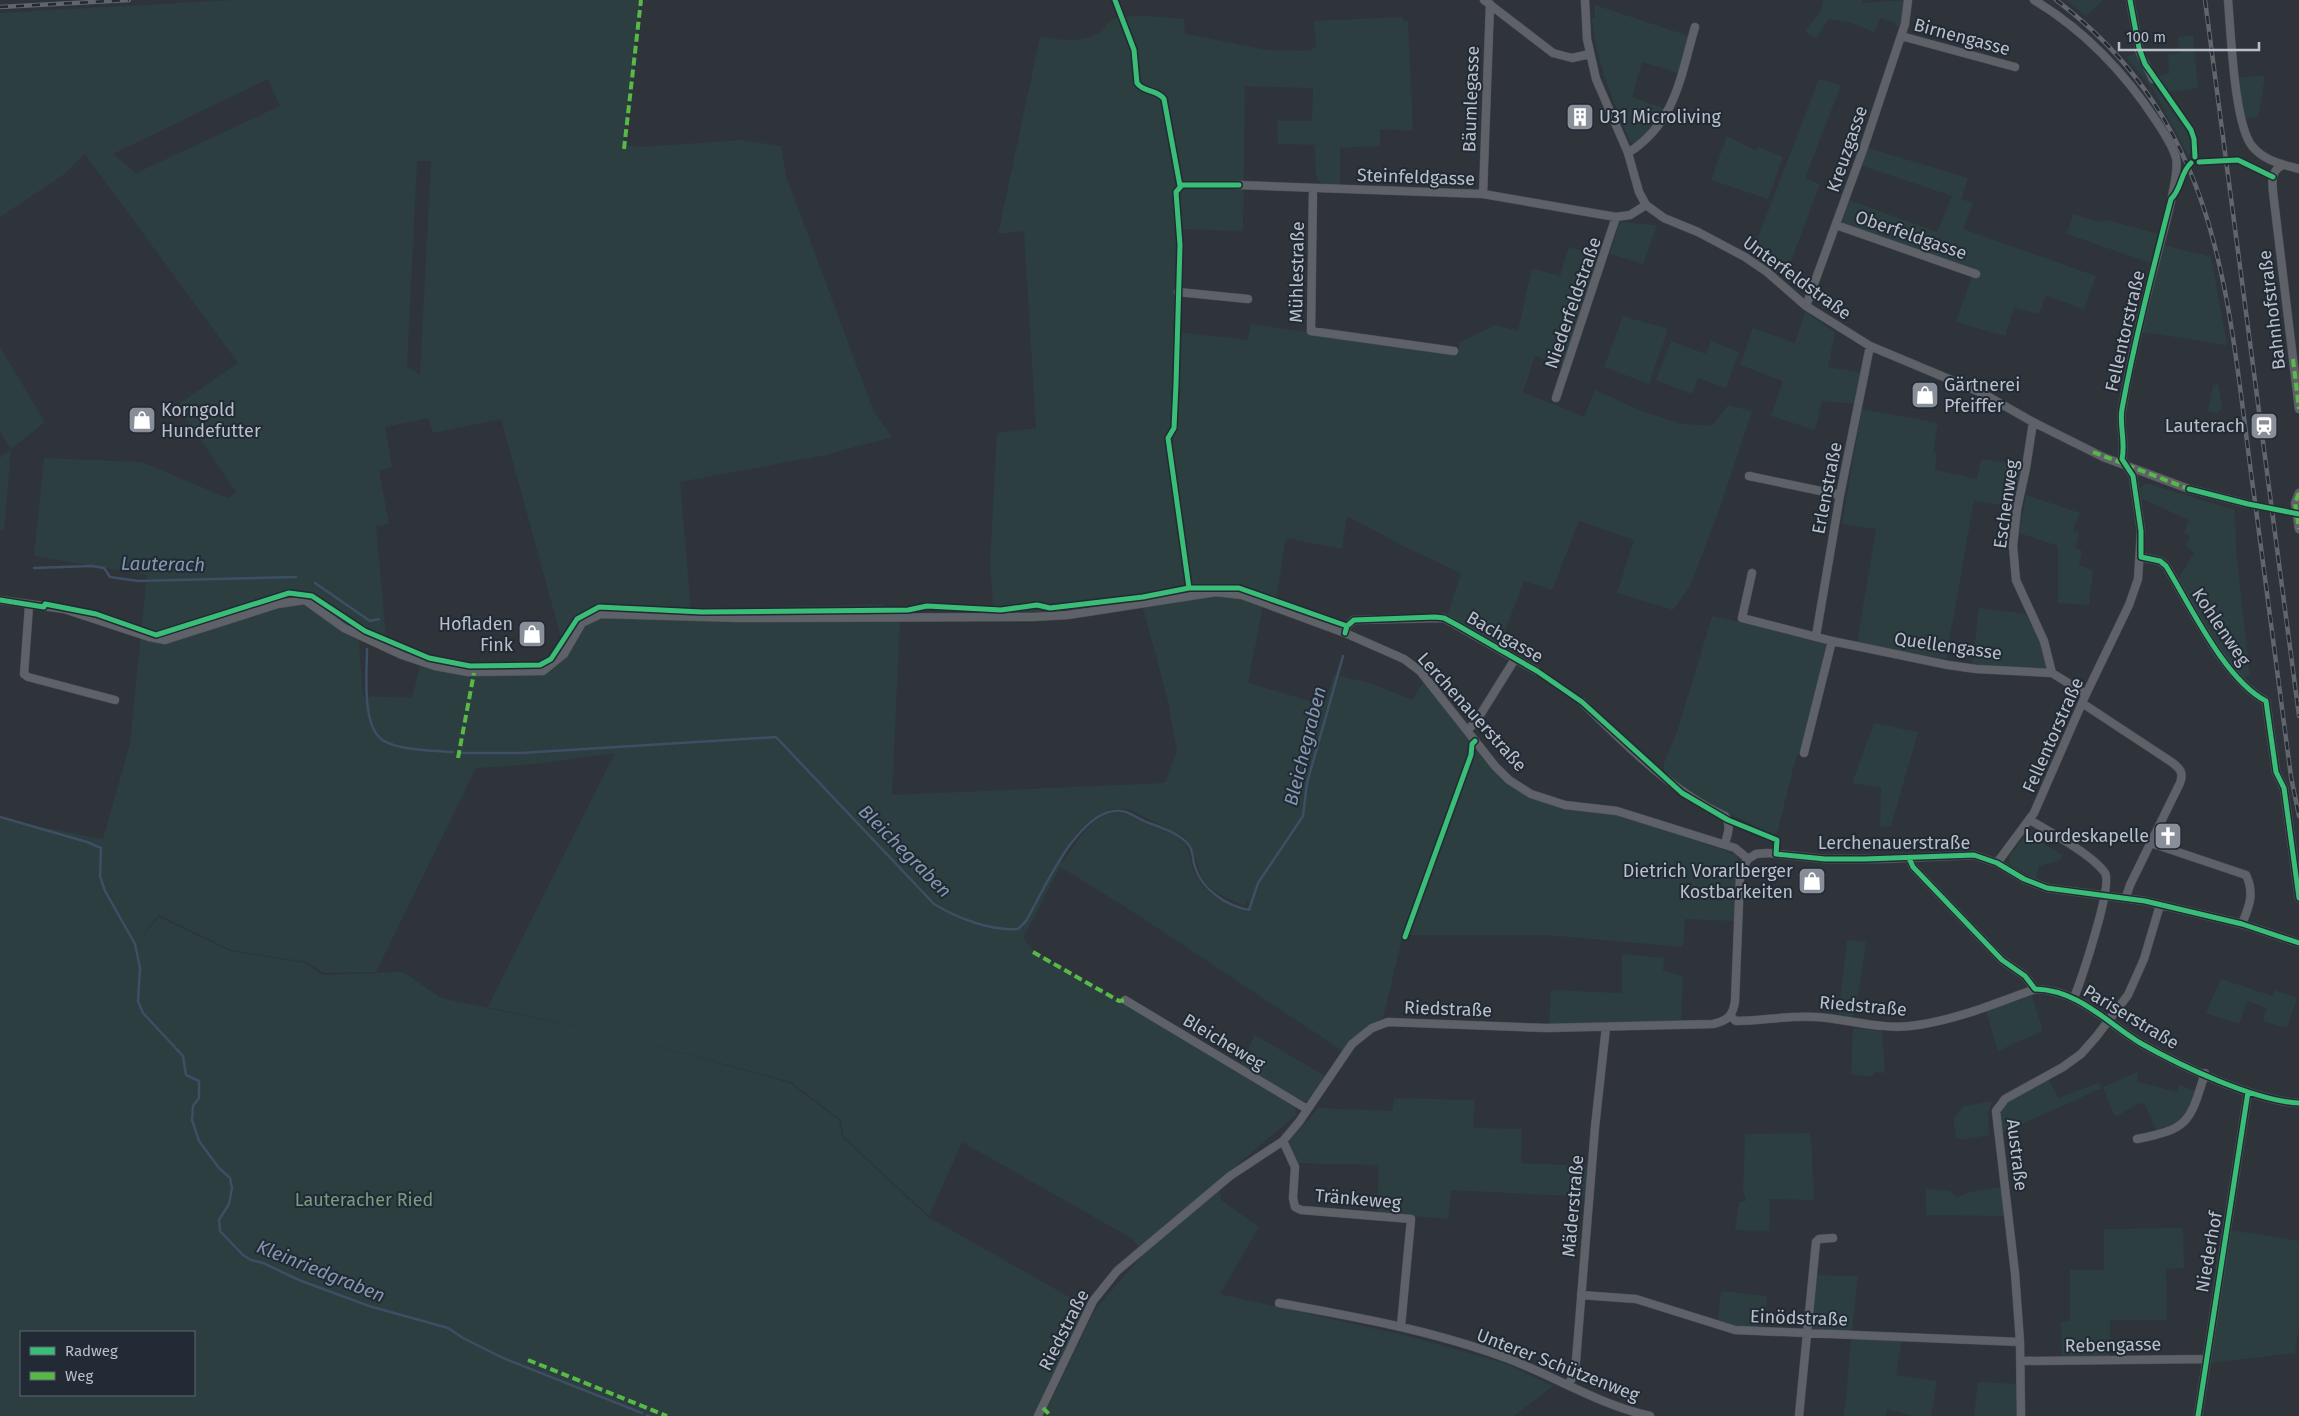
<svg xmlns="http://www.w3.org/2000/svg" width="2299" height="1416" viewBox="0 0 2299 1416" font-family="'Fira Sans',sans-serif">
  <style>
    .green { fill: #2c3e40; fill-rule: evenodd }
    .lines { fill: none; stroke-linecap: round; stroke-linejoin: round }
    .stream { stroke: #3e4e63; stroke-width: 2.5 }
    .minor-tunnel { stroke: #434950; stroke-width: 8; stroke-dasharray: 8 4; stroke-linecap: butt }
    .minor-casing { stroke: #4c5055; stroke-width: 9 }
    .minor { stroke: #5e6268; stroke-width: 8 }
    .rail-casing { stroke: #62666c; stroke-width: 4.5 }
    .rail { stroke: #212a35; stroke-width: 2.5; stroke-dasharray: 8; stroke-linecap: butt }
    .quiet { stroke: #58b947; stroke-width: 4; stroke-dasharray: 8 4; stroke-linecap: butt }
    .cycleway-casing { stroke: #212a35; stroke-width: 8 }
    .cycleway { stroke: #3abd76; stroke-width: 5 }
    .labels { text-anchor: middle; dominant-baseline: central; stroke-width: 4; stroke-linejoin: round; paint-order: stroke }
    .street-label { font-size: 18px; fill: #b9c0ca; stroke: #212a35 }
    .poi-label { font-size: 18px; fill: #b9c0ca; stroke: #212a35; text-anchor: end }
    .park-label { font-size: 18px; fill: #7a9d81; stroke: #212a35 }
    .water-label { font-size: 19px; font-style: italic; fill: #8497ae; stroke: #212a35 }
  </style>
  <rect width="100%" height="100%" fill="#2e343a"/>
  <path class="green" d="M234,0H641L624,145L642,147L741,140L781,146L786,176L874,412L892,437L825,455L680,482L691,609L884,604L883,620H900L892,795L1165,783L1177,751L1167,697L1142,604L1083,611L1055,620L994,622L990,563L997,433L1036,428L1024,231L998,234L1040,37C1060,39 1079,44 1097,34C1103,30 1108,21 1114,19C1132,13 1165,18 1184,19L1185,34L1267,50L1309,51L1316,46L1314,21L1403,17V20L1408,21L1413,131L1380,129V146L1340,148V185C1335,184 1328,186 1323,184C1312,179 1316,155 1315,145L1278,144L1277,121H1312L1313,88L1245,86L1243,231L1181,229L1172,422L1175,427L1180,332L1247,340L1251,324L1458,354L1460,342L1495,325L1518,331L1532,268L1560,276L1569,247L1601,257L1564,366L1535,356L1523,392L1584,417L1595,390L1644,412L1683,424L1712,426L1728,405L1752,411L1721,505L1690,586L1673,610L1617,593L1634,540L1579,521L1552,590L1524,581L1499,646L1447,617L1461,573L1409,549L1347,516L1342,549L1286,538L1275,606H1263L1248,683L1324,705L1334,675L1370,683L1412,700L1423,682L1515,787L1550,805L1614,813L1738,855L1734,921L1685,919L1683,947L1546,935H1403L1383,1018C1365,1025 1355,1037 1343,1051L1124,906L1060,867L1023,938L1034,951L1295,1105L1296,1115L1219,1180L1221,1200L1259,1227L1220,1294L1412,1337L1507,1364L1553,1386L1514,1416H1044L1094,1311L1144,1253L1131,1238L962,1142L929,1216L843,1136L841,1120L791,1082L617,1035L790,1083L839,1120L842,1137L928,1217L1087,1307L1041,1416H0V819L103,839L130,744L147,575L34,556L44,458L142,462L228,498L236,492L177,405L238,363L85,154L63,175L0,217V13ZM268,79L280,106L136,173L113,154ZM417,161H431L420,375L407,366ZM428,418L433,433L501,419L561,637L551,657L540,664L473,665L430,657L423,654L412,698L363,696L359,644L364,629L386,637L376,526L389,523L379,471L392,467L385,427ZM615,753L488,1007L614,1035L441,998L403,972L323,975L305,963L230,951L159,917L135,944L159,915L231,950L306,962L324,973L376,972L476,768L536,764ZM1112,809H1129L1183,836C1197,849 1195,868 1206,883C1215,894 1232,900 1244,906L1248,900L1251,913C1229,907 1204,894 1194,872C1190,862 1191,852 1184,843C1176,833 1159,829 1147,824C1140,821 1134,815 1127,814C1094,805 1077,844 1061,864C1071,835 1083,821 1112,809ZM21,1332H194V1395H21Z
    M1823,0H1862L1863,3L1906,0L1899,27L1895,26L1896,23L1880,18L1874,32L1852,23L1829,19L1816,38L1805,32C1814,17 1820,19 1823,0Z
    M2067,0H2103L2086,16Z
    M1595,5L1689,36L1678,73L1642,62L1632,97L1666,109L1659,122L1633,144L1630,142C1613,98 1597,67 1592,18H1595Z
    M2193,35L2198,88L2170,92L2156,76L2169,74L2168,54L2180,53L2178,37Z
    M2136,53C2140,64 2145,75 2152,84C2165,101 2201,134 2189,157L2153,89L2126,57Z
    M2265,76L2258,117L2243,118L2239,77Z
    M1819,79L1841,85L1805,178L1820,184L1785,277L1752,253Z
    M1727,136L1756,151L1758,147L1783,157L1768,199L1711,180Z
    M1868,148L1968,178L1961,199L1973,203L1963,229L2096,276L2084,309L2046,296L2039,314L2014,308L2005,336L1956,322L1974,271L1840,223L1849,200L1937,232L1952,196L1860,165Z
    M2073,214L2099,222L2108,220L2158,234L2150,263L2067,234Z
    M1620,222L1657,225L1643,264L1610,254Z
    M2164,245L2211,257L2227,345L2142,332Z
    M1805,312L1835,332L1828,367L1862,373L1857,404L1822,401L1815,430L1771,416L1783,381L1740,365L1753,328L1795,343Z
    M1623,316L1668,329L1649,384L1604,367Z
    M1671,341L1706,354L1711,341L1739,352L1726,388L1698,378L1692,394L1656,380Z
    M0,347L45,422L11,449L4,530H0V458L11,449L0,431Z
    M2218,384L2222,408L2217,413L2208,411L2213,385Z
    M1862,409L1938,423L1933,452L1937,453L1935,470L1977,479L1981,459L2024,466L2016,507L1974,501L1946,659L1857,642L1876,529L1842,524Z
    M2146,483L2235,510L2236,549L2250,676L2244,678L2213,642L2178,579L2194,553L2186,546L2190,536L2184,533L2189,520L2142,499L2140,488Z
    M2026,495L2080,513L2073,530L2079,533L2075,548L2082,551L2079,565L2093,571L2089,605L2058,603V546L2019,533Z
    M1979,608L2025,614L2041,640L2048,669L1972,665Z
    M1712,616L1819,640L1827,644L1804,745L1796,757L1777,833L1773,835L1698,799L1664,773V763L1677,732Z
    M1874,723L1918,732L1891,826L1880,828L1881,788L1852,783Z
    M2027,834L2063,855L2060,860L2039,866L2036,879L2012,866L2009,860L2010,855Z
    M1847,940L1866,942L1860,985L1853,1019L1838,1016Z
    M1622,954L1664,958L1663,971L1683,976L1681,1021L1549,1024L1551,990L1622,993Z
    M2221,979L2272,996L2275,990L2297,998L2287,1028L2263,1021L2267,1008L2247,1001L2239,1024L2206,1013Z
    M2032,996L2043,1031L1998,1051L1986,1011Z
    M1853,1028L1882,1031L1885,1073L1875,1072L1871,1076L1851,1075Z
    M1255,1035L1325,1076L1308,1101H1302L1243,1068L1240,1064Z
    M2137,1072L2138,1082L2178,1092L2179,1085L2196,1091L2186,1117L2157,1131L2144,1103L2138,1104L2117,1116L2114,1115L2103,1087Z
    M2049,1080L2058,1098L2098,1083L2102,1088L2002,1133C2001,1127 1999,1119 2001,1113C2004,1099 2037,1086 2049,1080Z
    M1394,1098L1475,1100L1473,1128L1522,1129L1521,1163L1589,1166L1587,1197L1451,1190L1448,1219L1377,1213L1379,1165L1296,1163L1288,1147L1289,1142L1318,1108L1392,1111Z
    M1993,1101L1988,1113L1989,1135L1961,1140L1956,1137L1953,1118L1964,1106Z
    M1809,1133L1811,1136L1814,1200L1770,1199L1769,1231L1735,1230L1739,1202L1746,1201L1743,1190L1745,1134Z
    M2001,1187L2004,1216L1926,1215V1189L1950,1191L1957,1197L1969,1192Z
    M2183,1228L2184,1268L2166,1269L2167,1320H2110V1356H2062L2061,1322L2070,1321V1270H2104V1229Z
    M2230,1230L2299,1241V1327L2295,1353L2210,1363L2211,1341Z
    M1815,1275L1858,1276L1852,1331L1817,1330L1813,1328L1811,1321Z
    M1721,1291L1767,1296L1763,1331L1723,1325L1718,1320Z
    M1851,1338L1902,1340L1896,1375L1937,1381L1931,1416H1914L1887,1409L1886,1416H1843L1846,1399Z
    M1978,1382L2019,1384V1416H1974Z"/>
  <g class="lines">
    <path class="stream" d="M34,568L92,566L104,568L110,577L138,581L296,577
      M315,583L370,621L379,619
      M367,649C367,673 361,728 384,741C399,750 436,751 453,752
      M462,753H521L776,737L934,904C957,918 990,931 1018,929L1026,921C1044,890 1075,816 1114,811C1128,809 1137,819 1149,823C1162,828 1185,835 1191,849C1193,854 1193,861 1195,867C1202,890 1227,906 1249,910L1258,883L1303,816L1307,783L1343,656
      M0,817L87,842L101,848L100,876L105,891L135,944L140,968L138,1001L143,1013L183,1056L186,1075L199,1081V1098L193,1106L192,1120L199,1141L219,1168L230,1178L232,1188L229,1204L219,1220L220,1231L243,1255L251,1260L263,1263L299,1280L369,1306L448,1328L463,1338L503,1358L642,1413
      M647,1415L649,1416"/>
    <path class="minor-tunnel" d="M2248,504L2299,514"/>
    <defs>
      <path id="minor" d="M1484,0L1553,53L1572,58L1590,54
        M1585,0L1587,39L1596,79L1628,153L1639,192L1646,205L1664,218L1698,232L1745,257L1767,272L1806,306L1870,346L1982,393L2033,422L2103,457L2189,489L2248,504
        M2130,0L2140,53L2153,79
        M2228,0C2231,33 2234,123 2252,146C2264,161 2282,164 2299,169
        M1901,36L2015,67
        M1628,153C1676,122 1680,78 1695,27
        M2281,166C2271,172 2272,181 2273,192L2299,409
        M1239,185L1483,194L1616,217L1630,215L1646,205
        M1313,188L1311,331L1454,351
        M1483,194L1490,4
        M1836,225L1976,274
        M1178,292L1248,299
        M1806,306L1864,147L1905,24L1908,0
        M1556,398L1616,217
        M2033,422L2026,468L2017,509L2013,546L2016,580L2044,641L2052,673
        M1749,476L1840,495
        M2299,493L2295,503L2299,529
        M2141,557L2160,561L2166,566C2190,605 2225,680 2266,701L2276,772L2284,788L2299,898
        M1752,573L1742,618L1832,641L1948,665L1976,669L2052,673L2086,694
        M0,600L64,609L149,637L165,640L278,604L305,600L344,628L402,655L435,666L468,672L543,671L564,654L582,623L601,614L738,618L1033,617L1068,615L1216,592L1242,595L1345,633L1404,659L1420,671L1495,766L1509,780L1531,794L1565,805L1617,811L1735,848L1748,859
        M29,606L24,674L28,677L115,700
        M1345,633L1347,626L1354,620L1444,618L1537,671
        M1816,636L1840,495L1870,346
        M1582,702C1624,743 1671,791 1725,816C1732,824 1727,836 1725,844
        M2082,703L2170,761C2180,768 2184,772 2180,783L2130,885L2126,897
        M1468,730L1477,720L1515,659
        M1804,753L1832,641
        M2030,820C2050,832 2093,855 2105,873C2113,886 2081,980 2074,998
        M2151,843L2246,875C2255,893 2249,907 2242,924
        M1909,858L1913,867L2002,960L2025,976L2035,989C2079,990 2107,1023 2142,1044C2181,1066 2255,1101 2299,1103
        M1997,863L2034,813L2086,694L2129,605L2138,579L2141,531L2133,476L2122,459C2126,442 2119,426 2122,410C2133,344 2151,279 2168,214C2171,201 2179,170 2176,158C2173,146 2164,133 2157,122C2125,73 2084,30 2034,0
        M1125,1000L1307,1109
        M1730,1016L1736,1021C1763,1021 1789,1015 1816,1017C1850,1019 1883,1031 1918,1025C1958,1019 1997,1003 2035,989
        M2137,1139C2189,1129 2190,1122 2205,1073
        M1283,1141L1295,1167L1293,1198L1295,1207L1301,1210L1411,1219L1401,1326
        M1581,1295L1636,1299L1735,1330L2020,1342
        M1279,1303C1357,1317 1435,1331 1509,1359C1556,1377 1600,1405 1650,1416
        M2021,1361L2206,1359
        M1568,1385L1575,1373L1595,1127L1606,1027
        M1038,1416L1093,1301L1117,1271L1230,1176L1283,1141L1299,1122L1352,1044L1372,1028L1388,1022L1547,1028L1713,1024C1727,1021 1733,1016 1735,1001L1740,876L1742,869L1748,859L1756,854L1767,853L1825,859H1881L1974,855L1997,863L2024,879L2047,888L2145,901L2242,924L2299,943
        M1799,1416L1816,1242L1819,1239L1833,1238
        M2021,1416L2020,1342L2015,1273L1996,1111L2005,1099L2063,1067L2081,1054L2096,1037L2128,995L2144,959L2160,905
        M2198,1416L2248,1092"/>
    </defs>
    <use href="#minor" class="minor-casing"/>
    <use href="#minor" class="minor"/>
    <defs>
      <path id="rail" d="M2056,0C2218,122 2227,288 2251,473C2265,574 2278,675 2291,777L2299,816
        M2205,0L2299,716
        M0,7L129,0"/>
    </defs>
    <use href="#rail" class="rail-casing"/>
    <use href="#rail" class="rail"/>
    <path class="quiet" d="M624,149L641,0
      M2293,359L2299,409
      M2093,452L2189,489
      M2299,493L2295,503L2299,529
      M458,758L474,673
      M1033,952L1119,1001L1125,1000
      M528,1360L667,1416
      M1043,1408L1051,1416"/>
    <defs>
      <path id="cycleway" d="M1115,0L1134,50L1137,83C1144,93 1157,89 1164,99L1180,186
        M2130,0L2139,48L2145,64L2191,130L2194,139L2195,157
        M2199,162L2238,160L2273,177
        M2191,163C2180,173 2182,189 2171,199C2153,269 2135,338 2122,409C2119,425 2126,442 2122,459L2133,476L2141,531V557L2160,561L2166,566C2190,605 2225,680 2266,701L2276,772L2284,788L2299,898
        M2189,489L2248,504L2299,514
        M1189,588L1168,438L1174,428L1176,384L1180,245L1176,192L1182,185H1239
        M0,600L44,607L45,604L96,614L156,635L289,593L312,596L365,631L429,658L470,666L540,665L551,659L577,619L599,607L702,612L908,610L927,606L1001,610L1037,605L1050,608L1143,597L1189,588H1239L1347,626
        M1345,633L1347,626L1354,620L1435,617L1444,618L1457,625L1537,671L1582,702L1682,793L1728,820L1777,840L1776,854L1825,859H1865L1974,855L1997,863L2024,879L2047,888L2145,901L2242,924L2299,943
        M1909,858L1913,867L2002,960L2025,976L2035,989C2079,990 2107,1023 2142,1044C2181,1066 2255,1101 2299,1103
        M1405,937L1471,755L1472,744L1475,741
        M2198,1416L2248,1092"/>
    </defs>
    <use href="#cycleway" class="cycleway-casing"/>
    <use href="#cycleway" class="cycleway"/>
  </g>
  <defs>
    <symbol id="building-square" viewBox="-11 -11 22 22"><rect x="-9" y="-9" width="18" height="18" rx="4" fill="#888f98" stroke="#212a35"/><path d="M-4-6H4V6H1V3H-1V6H-4ZM-2.5-4.3h1.7v1.8h-1.7ZM.8-4.3h1.7v1.8H.8ZM-2.5-1h1.7V.8h-1.7ZM.8-1h1.7V.8H.8Z" fill="#fff"/></symbol>
    <symbol id="shop-square" viewBox="-11 -11 22 22"><rect x="-9" y="-9" width="18" height="18" rx="4" fill="#888f98" stroke="#212a35"/><path d="M-5-2.5h2.3a2.7 3.5 0 0 1 5.4 0H5L5.5 6h-11ZM-1.5-2.5h3a1.5 2.3 0 0 0-3 0Z" fill="#fff"/></symbol>
    <symbol id="station-square" viewBox="-11 -11 22 22"><rect x="-9" y="-9" width="18" height="18" rx="4" fill="#888f98" stroke="#212a35"/><path d="M-3-6H3Q5-6 5-4V2Q5 4 3 4L4.5 6H3L1.5 4h-3L-3 6H-4.5L-3 4Q-5 4-5 2V-4Q-5-6-3-6ZM-3.5-4v3h7v-3ZM-3.5 1v1.5H-2V1ZM2 1v1.5H3.5V1Z" fill="#fff"/></symbol>
    <symbol id="church-square" viewBox="-11 -11 22 22"><rect x="-9" y="-9" width="18" height="18" rx="4" fill="#888f98" stroke="#212a35"/><path d="M-1.2-6h2.4v3.5h3.3v2.4h-3.3V6h-2.4V-.1h-3.3v-2.4h3.3Z" fill="#fff"/></symbol>
  </defs>
  <g fill-rule="evenodd">
    <use href="#building-square" x="1564" y="101" width="32" height="32"/>
    <use href="#shop-square" x="1909" y="379" width="32" height="32"/>
    <use href="#shop-square" x="126" y="404" width="32" height="32"/>
    <use href="#station-square" x="2248" y="410" width="32" height="32"/>
    <use href="#shop-square" x="516" y="618" width="32" height="32"/>
    <use href="#church-square" x="2152" y="820" width="32" height="32"/>
    <use href="#shop-square" x="1796" y="865" width="32" height="32"/>
  </g>
  <g class="labels">
    <g class="street-label">
      <text transform="translate(1962 37) rotate(15)">Birnengasse</text>
      <text transform="translate(1471 99) rotate(-88)">Bäumlegasse</text>
      <text transform="translate(1847 149) rotate(-71)">Kreuzgasse</text>
      <text transform="translate(1416 177) rotate(2)">Steinfeldgasse</text>
      <text transform="translate(1911 235) rotate(19)">Oberfeldgasse</text>
      <text transform="translate(1297 272) rotate(-89)">Mühlestraße</text>
      <text transform="translate(1797 278) rotate(36)">Unterfeldstraße</text>
      <text transform="translate(1573 303) rotate(-71)">Niederfeldstraße</text>
      <text transform="translate(2272 310) rotate(-97)">Bahnhofstraße</text>
      <text transform="translate(2125 331) rotate(-77)">Fellentorstraße</text>
      <text transform="translate(1827 488) rotate(-79)">Erlenstraße</text>
      <text transform="translate(2006 504) rotate(-82)">Eschenweg</text>
      <text transform="translate(2221 627) rotate(56)">Kohlenweg</text>
      <text transform="translate(1505 637) rotate(30)">Bachgasse</text>
      <text transform="translate(1948 646) rotate(8)">Quellengasse</text>
      <text transform="translate(1472 712) rotate(48)">Lerchenauerstraße</text>
      <text transform="translate(2053 735) rotate(-66)">Fellentorstraße</text>
      <text x="1894" y="843">Lerchenauerstraße</text>
      <text transform="translate(1863 1006) rotate(5)">Riedstraße</text>
      <text transform="translate(1448 1009) rotate(2)">Riedstraße</text>
      <text transform="translate(2131 1017) rotate(31)">Pariserstraße</text>
      <text transform="translate(1224 1042) rotate(31)">Bleicheweg</text>
      <text transform="translate(2017 1155) rotate(83)">Austraße</text>
      <text transform="translate(1358 1199) rotate(5)">Tränkeweg</text>
      <text transform="translate(1573 1206) rotate(-85)">Mäderstraße</text>
      <text transform="translate(2209 1252) rotate(-80)">Niederhof</text>
      <text transform="translate(1799 1318) rotate(2)">Einödstraße</text>
      <text transform="translate(1064 1330) rotate(-63)">Riedstraße</text>
      <text transform="translate(2113 1345) rotate(-1)">Rebengasse</text>
      <text transform="translate(1558 1365) rotate(21)">Unterer Schützenweg</text>
    </g>
    <g class="poi-label">
      <text x="1599" y="117" text-anchor="start">U31 Microliving</text>
      <text x="1944" y="385" text-anchor="start">Gärtnerei<tspan x="1944" dy="21">Pfeiffer</tspan></text>
      <text x="161" y="410" text-anchor="start">Korngold<tspan x="161" dy="21">Hundefutter</tspan></text>
      <text x="2245" y="426">Lauterach</text>
      <text x="513" y="624">Hofladen<tspan x="513" dy="21">Fink</tspan></text>
      <text x="2149" y="836">Lourdeskapelle</text>
      <text x="1793" y="871">Dietrich Vorarlberger<tspan x="1793" dy="21">Kostbarkeiten</tspan></text>
    </g>
    <g class="park-label">
      <text x="364" y="1200">Lauteracher Ried</text>
    </g>
    <g class="water-label">
      <text transform="translate(163 564) rotate(1)">Lauterach</text>
      <text transform="translate(1305 746) rotate(-76)">Bleichegraben</text>
      <text transform="translate(905 851) rotate(45)">Bleichegraben</text>
      <text transform="translate(321 1271) rotate(22)">Kleinriedgraben</text>
    </g>
  </g>
  <rect x="20" y="1331" width="175" height="65" fill="#212a35" stroke="#5e6671"/>
  <rect x="30" y="1347" width="25" height="8" fill="#3abd76" stroke="#5e6671"/>
  <text x="65" y="1356" font-size="15" fill="#b9c0ca">Radweg</text>
  <rect x="30" y="1372" width="25" height="8" fill="#58b947" stroke="#5e6671"/>
  <text x="65" y="1381" font-size="15" fill="#b9c0ca">Weg</text>
  <path d="M2119 42v8h140v-8" fill="none" stroke="#b9c0ca" stroke-width="2.5"/>
  <text x="2126" y="42" font-size="15" fill="#b9c0ca" stroke="#212a35" stroke-width="4" paint-order="stroke">100 m</text>
</svg>
